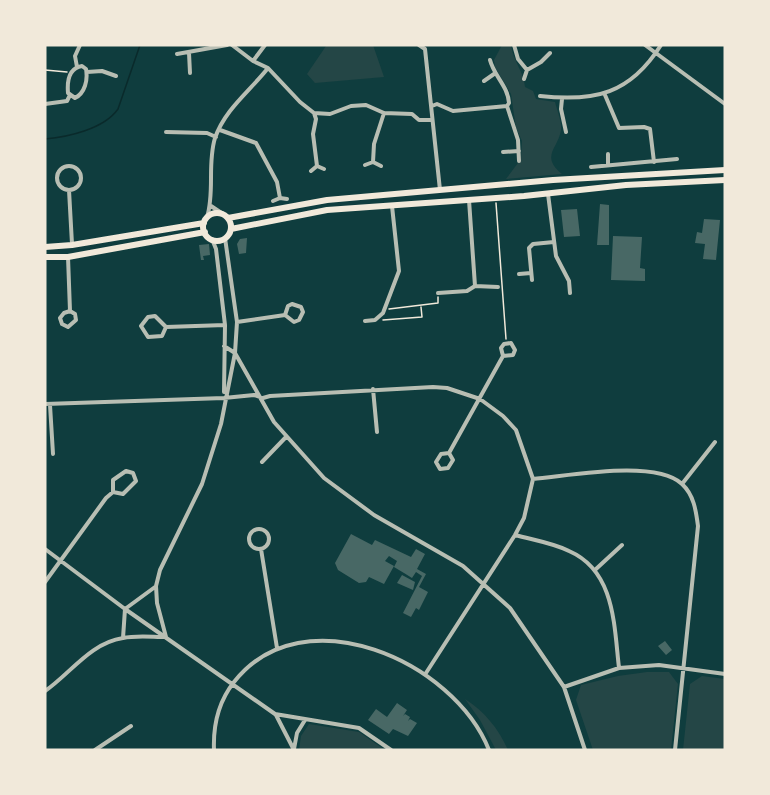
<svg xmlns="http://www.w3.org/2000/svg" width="770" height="795" viewBox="0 0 770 795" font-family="Lato,sans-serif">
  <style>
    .green { fill: #244646 }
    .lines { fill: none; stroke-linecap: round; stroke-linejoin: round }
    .stream { stroke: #0a2a2b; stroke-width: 1.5 }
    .building { fill: #486865 }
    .path { stroke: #f1e9da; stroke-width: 1.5 }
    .minor { stroke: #b8beb3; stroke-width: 4 }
    .primary { stroke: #f1e9da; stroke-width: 6 }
  </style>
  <rect width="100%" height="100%" fill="#0f3d3e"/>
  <path class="green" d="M373,45L384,77L315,83L307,74L326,46Z
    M502,45H511C513,61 524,72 525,87L533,91L536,99L555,102C557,110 562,122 561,130C558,149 540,156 562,174L506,179L521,159L522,141L516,128L511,94L495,67L494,60Z
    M647,672H669L678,684L671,750H593L576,700L581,685L618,676Z
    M702,676L725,679V750H683L690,684Z
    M465,699C485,712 498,728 508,750H496L480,720Z
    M309,724L359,732L385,750H299L301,736Z"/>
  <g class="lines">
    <path class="stream" d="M45,139C68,137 104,129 118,109L140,45"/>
  </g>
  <path class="building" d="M600,204L609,205V245H597Z
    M577,209L580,236L564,237L561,210Z
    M704,219L720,220L716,260L703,259L705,244L695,243L697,232L702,233Z
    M613,236L642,237L640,268L645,269V281L611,280Z
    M247,238L246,253L239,254L237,244L240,239Z
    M209,244L210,255L203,256L204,260H201L199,245Z
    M351,534L372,545L375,540L411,557L416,549L425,554L417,569L426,574L419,587L428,592L419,610L416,608L411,617L403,613L422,576L416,572L412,578L404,573L394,567L397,561L389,556L385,561L394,566L384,584L369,577L366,582L359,583L338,570L335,563Z
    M402,575L415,582L413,590L397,583Z
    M665,641L672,650L666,655L658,646Z
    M397,703L407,710L403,716L405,714L410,717L408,721L410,719L417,723L408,736L393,729L389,734L368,720L376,709L387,717Z"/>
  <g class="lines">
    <path class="path" d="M45,70L67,72
      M496,203L506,339
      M389,309L438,303V297
      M383,320L422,317L421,307"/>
    <path class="minor" d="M232,45L253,61L268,68L300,102L314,113L330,114L351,106L366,105L384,113L412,114L419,120H432
      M419,45L425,49L440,190
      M514,45L518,59L527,70L541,62L550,53
      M645,45L725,104
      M189,53L190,73
      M177,54L227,45
      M490,60C494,76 508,86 509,103L507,106
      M253,61L265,45
      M82,66L86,69C88,80 85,93 75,98L68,93C67,81 69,68 82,66Z
      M77,67L75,56L80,45
      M87,72L102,71L116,76
      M524,79L527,70
      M484,81L494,74
      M605,95L619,128L644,127L650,129L654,162
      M540,96C595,102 630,94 661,45
      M562,99L561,109L566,132
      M45,104L67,101L70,95
      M432,106L437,104L453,111L507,106
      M507,106L518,140L519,161
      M314,113L316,119L313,134L317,166L324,169
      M220,130L256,143L277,182L280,198L287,199
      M166,132L207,133L216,137
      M503,152L519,151
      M608,154V164
      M365,165L373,162
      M381,166L373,162L374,144L384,113
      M57 178a12 12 0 1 1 24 0a12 12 0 1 1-24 0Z
      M591,167L677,159
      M311,171L317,166
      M69,190L72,244
      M548,194L556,256L569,281L570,293
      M273,201L280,198
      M211,206L223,214
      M207,217C215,192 207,164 215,138C225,109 250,91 268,68
      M212,239L216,249L225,325L224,392
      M68,257L70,311L64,313L60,318L62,324L68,327L76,320L75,314L70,311
      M519,274L531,273
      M532,280L529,248L533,244L554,242
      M475,286L498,287
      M438,293L467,291L475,286L469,200
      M365,321L375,320L383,313L399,271L392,206
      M237,322L285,315L294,322L299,320L303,312L301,307L292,304L288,306L285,315
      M166,327L155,316L148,317L141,326L148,337L162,336L166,327L225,325
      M224,346L235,353L274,422L324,478L374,515L463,566L510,608L564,687L585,750
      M373,389L377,432
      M45,404L224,398L254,395L263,398L270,396L433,387L447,388L480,399L503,416L516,430L533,479L524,518L515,535L426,673
      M50,405L53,454
      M449,453L453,460L448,468L440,469L436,462L441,454L449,453L503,356L501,348L504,344L511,343L515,350L513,355L503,356
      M262,462L286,437
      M533,479C569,476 655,459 682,484C694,495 696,511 698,526L675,750
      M682,484L715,442
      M249 539a10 10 0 1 1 20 0a10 10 0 1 1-20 0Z
      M515,535C533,540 553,543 569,551C615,571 614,625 619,668
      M45,549L125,609L275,714L359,728L391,750
      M261,549L277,648
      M596,569L622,545
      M45,582L106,498L113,492L123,494L136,481L133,473L126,471L113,480V492
      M125,609L155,587
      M166,637L157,603L156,586L160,570L202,484L221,424L235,353L237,322L225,238
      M123,638L125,609
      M564,687L619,668L659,665L725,674
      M45,691C70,674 90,643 123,638C136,635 152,637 166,637
      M276,715L294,750
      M294,749L297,733L305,720
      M95,750L131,726
      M214,750C213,725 219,701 234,682C303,594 454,661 489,750"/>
    <path class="primary" d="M203 227a14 14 0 1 1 28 0a14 14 0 1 1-28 0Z
      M228,218L327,200L553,180L725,170
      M231,229L327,210L524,196L626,185L725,180
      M45,247L72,245L204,223
      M45,257H68L205,232"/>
  </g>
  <rect width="770" height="795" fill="none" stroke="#f1e9da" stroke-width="93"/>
</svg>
